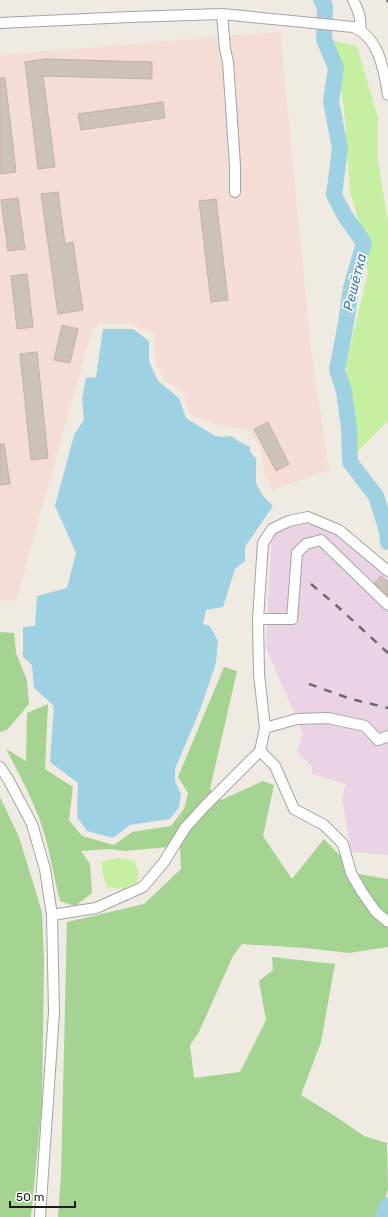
<svg xmlns="http://www.w3.org/2000/svg" width="388" height="1217" viewBox="0 0 388 1217" font-family="Rubik,sans-serif">
  <style>
    .industrial { fill: #e9d3e5 }
    .military { fill: #f3ddd4 }
    .grass { fill: #c6efa2 }
    .forest { fill: #a4d392 }
    .water { fill: #9ed1e2 }
    .lines { fill: none; stroke-linecap: round; stroke-linejoin: round }
    .river { stroke: #9ed1e2; stroke-width: 16 }
    .building { fill: #ccc2b8; stroke: #c3b2a3 }
    .minor-casing { stroke: #a4a4a4; stroke-width: 12 }
    .minor { stroke: #fff; stroke-width: 10 }
    .rail { stroke: #6b6b6b; stroke-width: 2.5; stroke-dasharray: 8 8; stroke-linecap: butt }
    .labels { text-anchor: middle; dominant-baseline: central; stroke-width: 3.5; stroke-linejoin: round; paint-order: stroke }
    .water-label { font-size: 14px; font-style: italic; fill: #4078b6; stroke: #fff }
  </style>
  <rect width="100%" height="100%" fill="#f0ebe2"/>
  <path class="industrial" d="M305,522L341,536L388,574V855L351,852L342,797L346,784L312,774V767L297,751L303,733L266,648L271,542L279,529Z"/>
  <path class="military" d="M280,32L311,348L329,470L272,490L264,474L262,452L249,430L216,425L189,414L184,393L165,381L155,360L154,335L132,324H100L92,330L16,601L0,600V55L224,36Z"/>
  <path class="grass" d="M330,40L357,46L378,118V161L388,222V421L358,451L346,365L368,272L360,226L350,192L344,107Z
    M118,858L135,861L139,873L137,882L123,889L107,887L102,872V861Z"/>
  <path class="forest" d="M0,632L14,633L16,653L27,680L29,704L7,730L0,732Z
    M224,667L237,671L210,789L221,800L263,781L274,785L263,836L292,879L324,839L358,874L388,879V947L349,953L305,948L242,944L233,956L198,1034L190,1045L194,1078L240,1072L266,1020L259,981L273,970L272,957L335,964L321,1042L301,1095L335,1116L364,1136L387,1143L388,1189L379,1217H58L61,1175L67,922L144,904L181,869L180,846L125,851L109,849L81,851L90,864L92,893L75,906L60,901C53,874 49,844 39,818C30,794 18,772 6,749L26,761L27,713L48,704L45,769L73,787L69,820L82,836L114,845L132,832L171,826L184,809L188,793L178,777Z
    M0,797L19,837L42,912L44,960L42,1104L31,1217H0Z"/>
  <path class="water" d="M103,329H133L149,341V361L158,381L179,398L186,418L215,436L222,437L231,436L240,442L250,447V452L256,458V483L263,496L273,506L245,547V561L235,569L223,607L206,610L203,624L210,626L218,641L216,663L200,710L175,769V781L181,794L179,807L170,819L130,825L113,838L87,831L77,817L78,783L50,762L54,706L34,688L32,665L23,657V627L35,626L37,596L67,588L76,553L55,506L74,435L84,420L82,399L86,378L96,377Z"/>
  <g class="lines">
    <path class="river" d="M321,0L325,6L324,39L336,68L331,101L340,149L334,195L345,216L364,243L351,288L346,323L337,370L344,391L349,428L350,462L376,496L387,531L388,542
      M383,1217L388,1205"/>
  </g>
  <path class="building" d="M45,59L152,62V79L43,76L55,167L38,169L25,62Z
    M0,78H5L16,172L0,174Z
    M163,102L165,118L81,130L78,114Z
    M58,192L65,244L73,242L83,310L58,314L41,194Z
    M18,198L25,249L8,251L1,200Z
    M216,199L228,300L211,302L199,201Z
    M27,274L33,327L17,329L11,276Z
    M62,325L78,329L70,363L54,360Z
    M37,352L48,458L31,460L20,354Z
    M268,422L289,464L276,471L254,429Z
    M0,444H4L10,484L0,485Z
    M381,576L388,582V596L374,583Z"/>
  <g class="lines">
    <defs>
      <path id="minor" d="M353,0C358,9 362,19 360,29
        M222,14L225,49L228,62L230,91L235,166V192
        M0,23L130,17L222,14L353,27C379,37 384,70 388,95
        M258,619H292L297,553L306,544L321,540L388,605
        M265,728L297,719L328,718L365,726L378,740L388,736
        M260,751L275,766L294,809L324,825L343,844L351,873L362,892L376,912L388,922
        M0,767L8,779L32,824L45,869L52,915L54,1012L40,1217
        M52,915L96,908L143,887L164,862L185,828L204,807L260,751L265,728L259,674L258,619L263,543L272,529L289,521L308,517L339,530L388,571"/>
    </defs>
    <use href="#minor" class="minor-casing"/>
    <use href="#minor" class="minor"/>
    <path class="rail" d="M387,0L388,2
      M311,584L337,606L388,653
      M309,684L351,699L388,708"/>
  </g>
  <g class="labels">
    <g class="water-label">
      <text transform="translate(355 282) rotate(-76)">Решётка</text>
    </g>
  </g>
  <path d="M10 1201v6h65v-6" fill="none" stroke="#1d1d1d" stroke-width="2"/>
  <text x="16" y="1201" font-size="12" fill="#1d1d1d" stroke="#ffffff" stroke-width="3" paint-order="stroke">50 m</text>
</svg>
